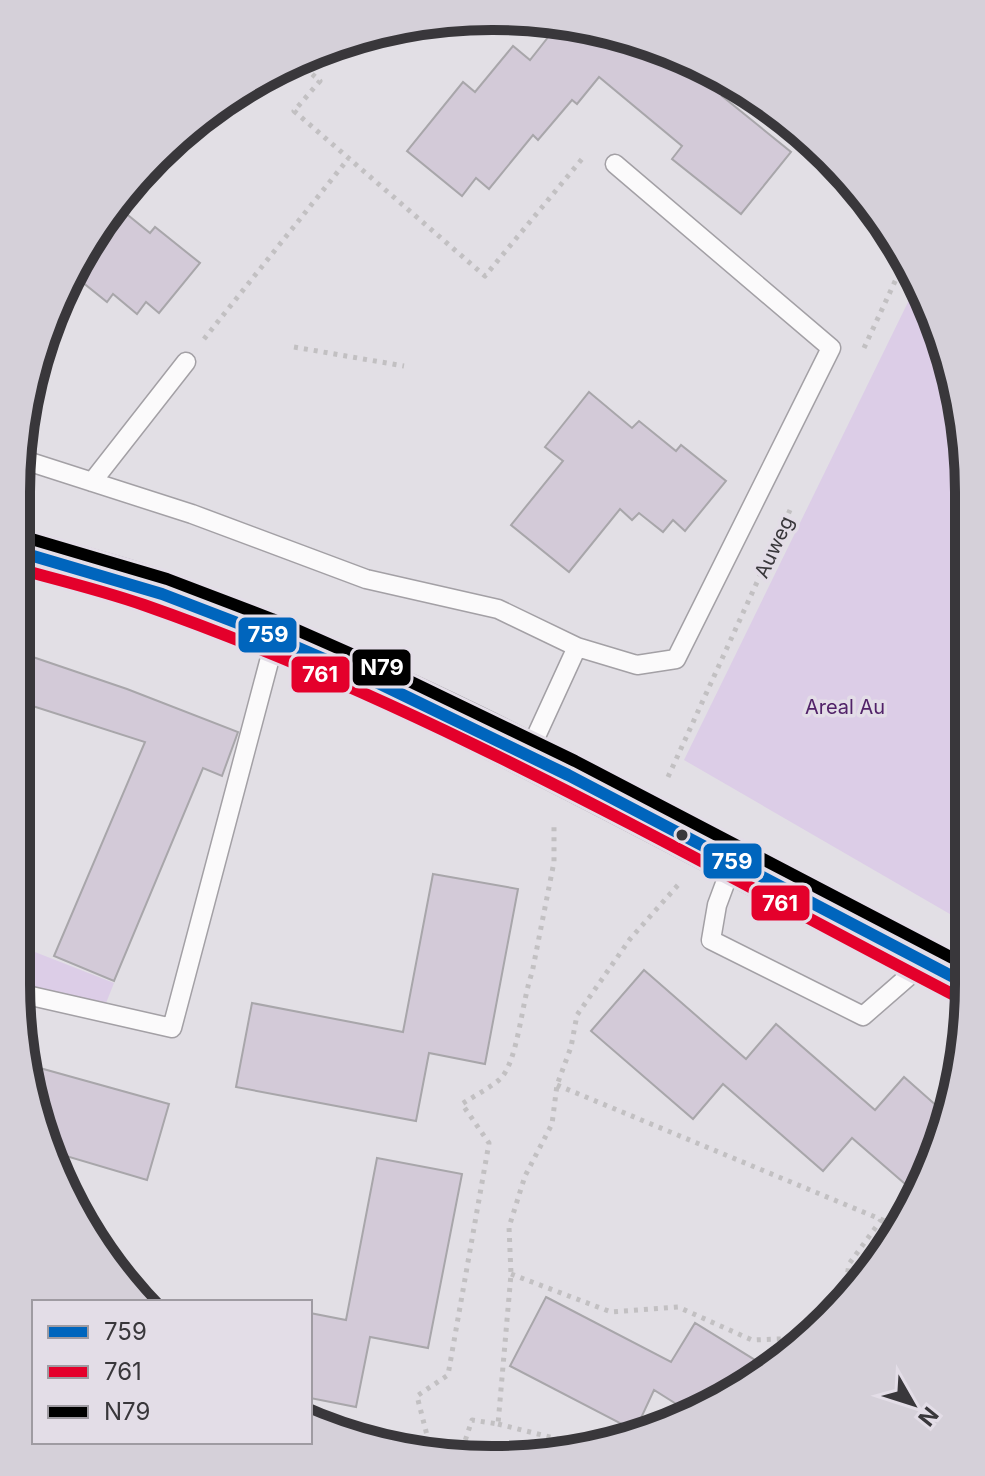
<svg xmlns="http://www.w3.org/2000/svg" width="985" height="1476" viewBox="0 0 985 1476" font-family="Inter,sans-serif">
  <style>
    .green { fill: #dccde7 }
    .building { fill: #d3cad8; stroke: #a8a6aa; stroke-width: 2 }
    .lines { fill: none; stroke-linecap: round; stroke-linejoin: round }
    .service-casing { stroke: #a3a0a5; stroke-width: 21 }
    .secondary-casing { stroke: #a3a0a5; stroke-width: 47 }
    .path { stroke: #c2c0c2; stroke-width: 5; stroke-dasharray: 4 6; stroke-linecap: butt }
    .service { stroke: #fbfafb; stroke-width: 18 }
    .secondary { stroke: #fbfafb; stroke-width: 44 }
    .bus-1-casing { stroke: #e3dde7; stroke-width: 18 }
    .bus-2-casing { stroke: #e3dde7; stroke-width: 18 }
    .bus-3-casing { stroke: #e3dde7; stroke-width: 18 }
    .bus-1 { stroke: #0065bd; stroke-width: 12 }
    .bus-2 { stroke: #e4002b; stroke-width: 12 }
    .bus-3 { stroke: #000; stroke-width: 12 }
    .bus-dot { fill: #39373b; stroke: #e3dde7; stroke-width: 3 }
    .labels { text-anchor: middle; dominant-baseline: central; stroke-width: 7; stroke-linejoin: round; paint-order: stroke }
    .street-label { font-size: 20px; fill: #39373b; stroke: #e3dde7 }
    .park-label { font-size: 20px; fill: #512268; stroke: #e3dde7 }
    .rim { fill: none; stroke: #39373b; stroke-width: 10 }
    .line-badge { stroke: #e3dde7; stroke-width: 3 }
    .badge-label { font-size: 22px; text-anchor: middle; font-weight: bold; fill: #fff }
  </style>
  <rect width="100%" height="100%" fill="#e2dfe5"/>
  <path class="green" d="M923,295L933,310L969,493L962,921L684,760L910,298Z
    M17,945L114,983L104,1008L16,984Z"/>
  <path class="building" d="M536,25L674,52L728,88L722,96L791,152L741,214L672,159L682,146L599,77L577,104L572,100L538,140L533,135L489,189L476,178L462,196L407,151L463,82L475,92L513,46L530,60L549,36Z
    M118,207L150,233L155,227L200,263L159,313L146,302L137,314L113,294L107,302L71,273Z
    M589,392L632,428L639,421L676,451L681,445L726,481L685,531L673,520L663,532L639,513L632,520L620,509L569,572L511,525L563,461L545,447Z
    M21,653L127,689L238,732L222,776L203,768L114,981L54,956L145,742L20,702Z
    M433,874L518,889L485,1064L429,1053L416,1121L236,1087L252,1003L403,1032Z
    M644,970L746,1059L776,1024L875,1110L904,1077L947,1115L919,1196L852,1138L823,1171L723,1084L693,1119L591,1031Z
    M29,1065L169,1104L147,1180L49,1151L41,1136Z
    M377,1158L462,1174L428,1348L370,1337L356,1407L310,1398V1313L346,1320Z
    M546,1297L671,1362L695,1323L768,1368L730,1396L689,1412L654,1390L635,1431L510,1366Z"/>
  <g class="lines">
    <defs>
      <path id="service" d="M24,460L192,514L366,579L498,609L577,647L637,665L676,659L831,348L615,164
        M92,482L186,362
        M527,756L577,647
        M733,862L717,905L711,940L863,1016L925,962
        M18,993L172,1028L275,639"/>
      <path id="secondary" d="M23,553C69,567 117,577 162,594C441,695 698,846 961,981"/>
    </defs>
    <use href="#service" class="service-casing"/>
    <use href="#secondary" class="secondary-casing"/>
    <path class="path" d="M297,61L320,81L294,111L485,276L582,159
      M204,339L348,159
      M294,347L404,366
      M864,348L898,275L908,273
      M668,777L790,510
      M557,1085L897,1226
      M511,1274L611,1312L678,1307L752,1340L807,1338
      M843,1302L849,1264L881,1220
      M498,1424L594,1448
      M426,1451L430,1447L417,1396L448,1375L489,1143L462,1104C474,1096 488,1089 499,1080C518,1064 522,999 532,973L554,862V822
      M459,1459L472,1420L498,1424L511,1274L509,1227L525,1176L552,1124L557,1085L571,1047L577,1015L630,939L678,885"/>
    <use href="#service" class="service"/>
    <use href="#secondary" class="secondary"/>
    <defs>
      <path id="bus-1" d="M23,553L162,594L266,634L368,678L568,775L961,981"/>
      <path id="bus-2" d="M22,570C63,581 104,591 144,605C427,704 689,857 954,995"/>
      <path id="bus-3" d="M28,538L167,579L272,619L374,664L575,761L962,963"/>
    </defs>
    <use href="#bus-1" class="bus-1-casing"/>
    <use href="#bus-2" class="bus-2-casing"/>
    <use href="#bus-3" class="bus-3-casing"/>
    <use href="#bus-1" class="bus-1"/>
    <use href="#bus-2" class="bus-2"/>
    <use href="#bus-3" class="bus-3"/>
  </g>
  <circle class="bus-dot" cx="682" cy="835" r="7"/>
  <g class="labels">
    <g class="street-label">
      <text transform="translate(774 547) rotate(-65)">Auweg</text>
    </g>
    <g class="park-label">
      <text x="845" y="707">Areal Au</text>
    </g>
  </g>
  <path d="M0 0H985V1476H0ZM492 30H493A462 462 0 0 1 955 492V984A462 462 0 0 1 493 1446H492A462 462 0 0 1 30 984V492A462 462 0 0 1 492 30Z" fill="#d5d0d9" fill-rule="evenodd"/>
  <path class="rim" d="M492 30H493A462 462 0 0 1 955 492V984A462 462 0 0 1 493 1446H492A462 462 0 0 1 30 984V492A462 462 0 0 1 492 30Z"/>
  <g class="line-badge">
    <rect x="237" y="616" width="61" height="38" rx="8" fill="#0065bd"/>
    <rect x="351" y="648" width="61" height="39" rx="8" fill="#000"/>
    <rect x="290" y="655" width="61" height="39" rx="8" fill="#e4002b"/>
    <rect x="702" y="842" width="61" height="38" rx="8" fill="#0065bd"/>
    <rect x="750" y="884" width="61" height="38" rx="8" fill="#e4002b"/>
  </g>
  <g class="badge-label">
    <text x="268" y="642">759</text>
    <text x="382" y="675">N79</text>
    <text x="320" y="682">761</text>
    <text x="732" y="869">759</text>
    <text x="780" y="911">761</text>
  </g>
  <rect x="32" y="1300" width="280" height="144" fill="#e3dde7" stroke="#9f9ba2" stroke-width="2"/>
  <rect x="48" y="1326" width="40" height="12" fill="#0065bd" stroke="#9f9ba2" stroke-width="2"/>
  <text x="104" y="1340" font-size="24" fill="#39373b">759</text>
  <rect x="48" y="1366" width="40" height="12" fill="#e4002b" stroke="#9f9ba2" stroke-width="2"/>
  <text x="104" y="1380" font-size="24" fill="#39373b">761</text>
  <rect x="48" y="1406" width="40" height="12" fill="#000000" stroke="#9f9ba2" stroke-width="2"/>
  <text x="104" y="1420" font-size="24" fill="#39373b">N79</text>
  <g transform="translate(913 1404) rotate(129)" stroke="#e3dde7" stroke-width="6" paint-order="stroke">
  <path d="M0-6L14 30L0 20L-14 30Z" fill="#39373b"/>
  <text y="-12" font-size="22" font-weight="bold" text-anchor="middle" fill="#39373b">N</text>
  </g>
</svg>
